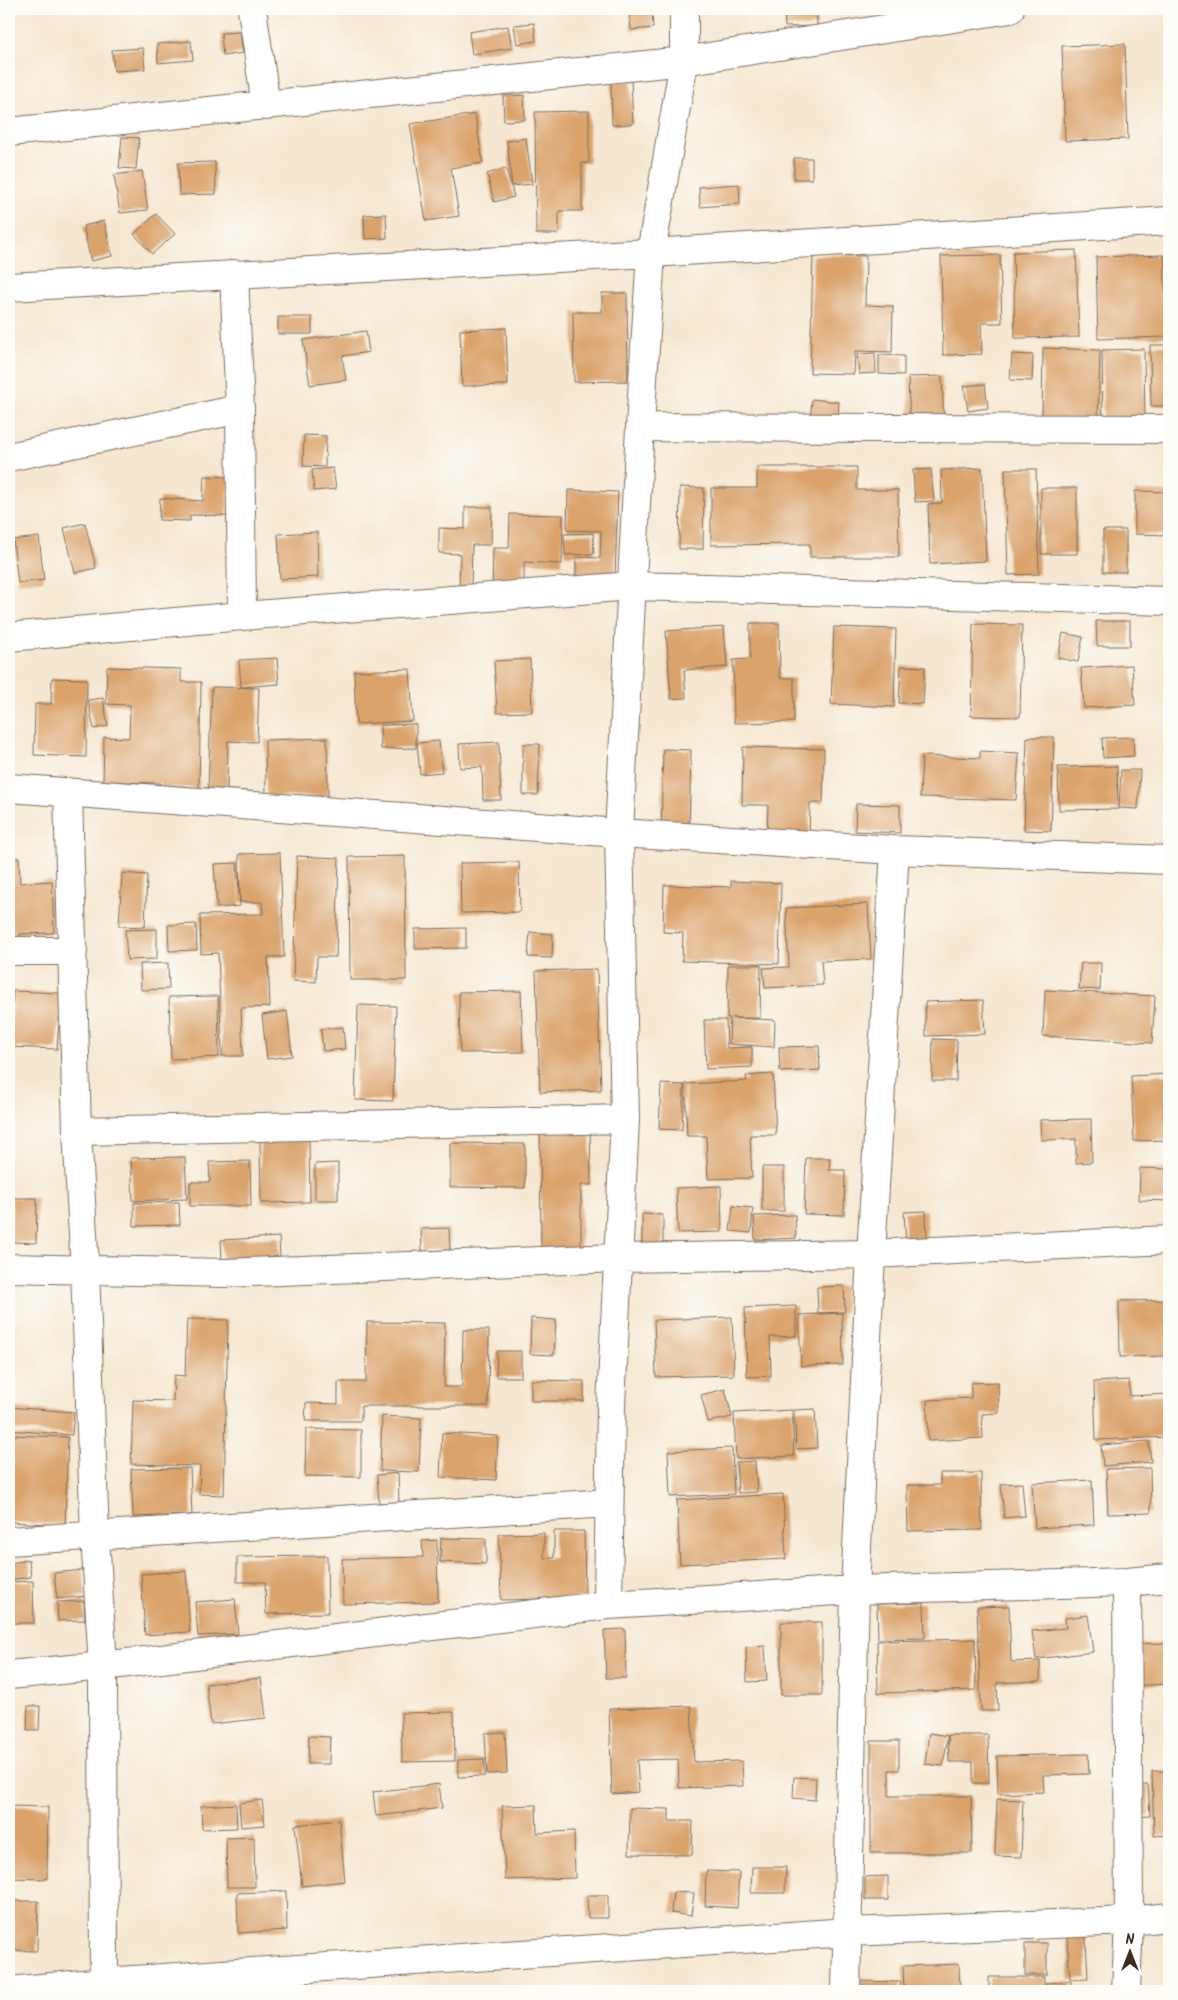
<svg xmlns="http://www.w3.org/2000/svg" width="1178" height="2000" viewBox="0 0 1178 2000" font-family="Kalam,sans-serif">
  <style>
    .building { fill: #daa36c }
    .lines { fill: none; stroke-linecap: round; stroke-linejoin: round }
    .street-casing { stroke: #7c6c5d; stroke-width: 30 }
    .street { stroke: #fff; stroke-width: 28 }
  </style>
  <rect width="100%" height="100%" fill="#fdfcf7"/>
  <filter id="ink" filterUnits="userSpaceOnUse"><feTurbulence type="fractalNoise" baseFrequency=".02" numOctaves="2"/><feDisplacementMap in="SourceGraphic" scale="10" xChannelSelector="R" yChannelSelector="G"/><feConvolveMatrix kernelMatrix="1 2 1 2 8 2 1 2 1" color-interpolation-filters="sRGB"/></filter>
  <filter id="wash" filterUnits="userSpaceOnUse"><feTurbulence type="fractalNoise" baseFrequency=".0096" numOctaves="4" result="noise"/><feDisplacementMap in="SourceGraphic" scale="20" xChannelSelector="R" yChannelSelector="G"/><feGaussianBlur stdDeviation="1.12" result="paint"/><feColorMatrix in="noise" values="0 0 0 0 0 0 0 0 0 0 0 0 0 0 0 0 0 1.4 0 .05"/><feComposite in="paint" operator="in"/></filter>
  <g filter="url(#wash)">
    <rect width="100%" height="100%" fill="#f5e7d1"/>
    <g id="blocks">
      <path class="building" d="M629,9H652L653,28L631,30Z
        M784,9H817V26L785,27Z
        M534,23L536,41L517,44L514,25Z
        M508,26L512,48L472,54L469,32Z
        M240,32L243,53L223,56L221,33Z
        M191,41L193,60L158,63L157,44Z
        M1125,44L1128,139L1065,141L1062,46Z
        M143,48L145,69L114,71L112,50Z
        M631,81L633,124L612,125L611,82Z
        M524,95L525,120L504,121L503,96Z
        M589,111V163H582V211H559V234H536L535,112Z
        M475,114L483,163L451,168L459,216L426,221L410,124Z
        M122,137L139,138L136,169L119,168Z
        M526,138L532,184L512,186L507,141Z
        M794,158H812V179H794Z
        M215,162L216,194L179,195L178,163Z
        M506,168L514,197L494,202L487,174Z
        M142,171L148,210L120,213L114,175Z
        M739,184L740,204L700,207L699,187Z
        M156,214L175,234L152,254L134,234Z
        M386,214L387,238L365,239L364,215Z
        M104,221L112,256L91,261L83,226Z
        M1076,250L1079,337L1015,338L1013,252Z
        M813,255L866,256L865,305L893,306L892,352L855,351L854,374L810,373Z
        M1000,255L1002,323H981L982,354L943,355L941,256Z
        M1164,255L1167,337L1098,339L1096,257Z
        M602,293H627L628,381L574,382L573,312H602Z
        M278,317H312V334H278Z
        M506,328L508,385L462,386L460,330Z
        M366,331L369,352L342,356L346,380L310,385L303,340Z
        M1150,345H1169V406H1151Z
        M1043,348L1100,350L1098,420L1042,418Z
        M1144,349L1145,426H1103L1102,350Z
        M875,353L876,373L859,374L857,354Z
        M1012,354L1033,355L1032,381L1010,380Z
        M879,355L904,356V375L879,374Z
        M942,376L944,428L910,429L908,377Z
        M985,384L988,408L968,411L964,386Z
        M812,399L839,402L837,436L809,434Z
        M304,435L326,436L325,467L303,466Z
        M757,467H857V490H898L899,557H810V544L711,545V488H757Z
        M333,468L336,489L314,491L312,470Z
        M982,468L986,561L930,564L928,504L942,503L941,470Z
        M931,469L934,501L915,502L913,470Z
        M1005,469H1036L1039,574L1008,575Z
        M204,476L229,477L227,516L190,515V521L159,520L160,498L203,501Z
        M680,487L704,488L703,549H679Z
        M1041,488H1077V554H1041Z
        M568,490L618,492L615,579L576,578V557L600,558L601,531L567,530Z
        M1135,491L1169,492V535L1135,534Z
        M465,507H492L491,545H472L471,592H459L460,554L439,553V528L465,529Z
        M510,514L563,515L562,564L524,562V593H492L493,548H509Z
        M85,523L96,568L75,573L64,528Z
        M1103,530H1126V572H1103Z
        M317,532L318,577L280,579L278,534Z
        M593,533L594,554L565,555L564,534Z
        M39,537L44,580L18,583L13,540Z
        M1096,621H1130V646H1097Z
        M750,623H779L780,678H794V722L734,723L733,660L750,659Z
        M973,624L1022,625L1020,717L971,716Z
        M724,627L727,667L684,670L686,698L671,699L666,631Z
        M834,627L896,629L894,707L831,704Z
        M1063,633L1083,637L1078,662L1058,658Z
        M277,658L279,684L241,687L239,660Z
        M530,659L532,712L497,713L494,661Z
        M1132,665L1135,705L1084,708L1081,668Z
        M901,666L925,667L923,704L899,703Z
        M107,667L181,669V682H201L199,788L161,787V783L103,782L104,737L129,738L130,705L106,704Z
        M410,669L413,721L356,724L354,671Z
        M52,678L87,679L86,757L34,755L35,704H51Z
        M212,687L259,688L257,742L228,741L227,791L208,790Z
        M103,698L108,726L94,729L88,700Z
        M416,724V748L381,749L380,725Z
        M1027,737H1054L1051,831L1024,830Z
        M1133,737L1134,756L1103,758L1102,738Z
        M327,738L328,796L266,797L265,740Z
        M439,741L442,772L420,774L417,743Z
        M499,742L501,800H483L482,767L460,768L459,744Z
        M523,744H540L538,795H523Z
        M743,747L824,749L823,803H810L809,837L767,836L768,805H742Z
        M663,749L691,750L689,835L661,834Z
        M980,751L1019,753L1016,800L920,797L922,756L980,758Z
        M1117,766L1118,809L1059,810L1058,767Z
        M1121,770H1140L1138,809L1119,808Z
        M856,804L900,805V833L855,831Z
        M280,853L284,957H268L270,1007L241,1008L243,1056H222L218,953L201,954L200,915L263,914L262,902H240L239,854Z
        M297,856L339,858L336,957H317L316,982L293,981Z
        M405,856L406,980H350L349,857Z
        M19,858L20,883L52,881L54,933L20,934L21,948H9V859Z
        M519,862L520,912L461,913L460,863Z
        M237,863L240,906L217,908L214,864Z
        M122,873L147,875L145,927L119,926Z
        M731,881L781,883L779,964L682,961L683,933L663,932L664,885L731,887Z
        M868,904L871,959L821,961L823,985L765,988L763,968L789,967L786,908Z
        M196,924L197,950L169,951L168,925Z
        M466,928V948L415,949V929Z
        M157,929V959L127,960L125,930Z
        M530,932L553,934L552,958L528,957Z
        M168,963L169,989L141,990L140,964Z
        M1081,963H1101L1100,990L1079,989Z
        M728,965H761L760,1018H732L775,1020L774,1047L729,1044L730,1018H727Z
        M597,969L601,1090L540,1092L536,971Z
        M1045,990L1155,996L1152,1043L1043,1036Z
        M13,991L61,993L57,1049L10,1047Z
        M521,991L523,1052L460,1053L459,992Z
        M218,996L219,1057L171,1059L169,997Z
        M983,1000L985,1034L926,1036L925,1002Z
        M358,1005L396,1006L393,1101L355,1100Z
        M287,1011L292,1056L267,1059L262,1015Z
        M704,1020H726L727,1048L752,1047V1067L706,1069Z
        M343,1027L345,1049L323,1051L321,1029Z
        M933,1039L957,1040L956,1081H932Z
        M819,1046L820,1070L780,1072L779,1047Z
        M773,1074L776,1135H750L752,1178L708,1179L706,1136H687L685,1084L747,1081L746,1076Z
        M1169,1074V1140L1134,1141L1131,1076Z
        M661,1084L684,1085L682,1130L659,1129Z
        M1091,1119L1092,1162L1076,1163V1139L1041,1140L1040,1120Z
        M590,1120L591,1185H581V1253L541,1254L540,1122Z
        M309,1140L310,1202L261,1203L260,1141Z
        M450,1143L525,1144V1188L450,1187Z
        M185,1157L187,1199L133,1201L131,1158Z
        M806,1158H830L829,1170H845L844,1215L804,1214Z
        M250,1161L251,1206H190V1182H210L209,1162Z
        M338,1163V1200H315V1164Z
        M762,1167H784V1211H762Z
        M1140,1168L1169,1169V1201L1139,1200Z
        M721,1186L722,1232L678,1233L676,1188Z
        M12,1198H37L36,1243L11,1242Z
        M179,1202L180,1225L134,1226V1203Z
        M733,1206L753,1208L751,1233L730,1231Z
        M926,1211L927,1245L906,1246L904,1212Z
        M642,1214L663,1215V1247L642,1246Z
        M795,1215L796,1238L755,1240L754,1216Z
        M449,1228L450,1250L422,1251L421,1229Z
        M279,1237L280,1259L222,1261L221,1240Z
        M844,1286L845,1312L818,1313L817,1287Z
        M1169,1300V1356L1120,1357L1119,1301Z
        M796,1306V1336L770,1337L771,1376L747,1377L745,1308Z
        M842,1313L843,1365L801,1366L799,1315Z
        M732,1317L734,1375L656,1377L654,1320Z
        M531,1318L556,1320L554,1355L530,1354Z
        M187,1319L228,1320L224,1495L199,1494L200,1466L131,1464L133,1400L173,1401L174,1375L185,1376Z
        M367,1322L445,1323L444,1387H462L463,1330H489L488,1406H361V1421H305L306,1403L338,1404V1382H366Z
        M497,1351H521V1377H496Z
        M531,1380L584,1381V1401H531Z
        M1129,1380L1130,1396L1169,1394V1437L1096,1440L1094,1382Z
        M998,1382L999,1413L982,1414L983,1438L928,1441L927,1400L971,1398V1383Z
        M725,1389L732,1417L708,1422L701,1395Z
        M9,1407L74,1412L72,1435L9,1430Z
        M815,1409L817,1448L796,1449L794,1410Z
        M792,1410L794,1456L736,1459L734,1413Z
        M382,1416L421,1418L419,1472L380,1471Z
        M306,1429L361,1430V1477L305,1476Z
        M442,1433L498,1436L496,1480L440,1477Z
        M9,1435L68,1437L65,1525L9,1522Z
        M1149,1441L1151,1462L1103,1466L1101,1445Z
        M732,1448L734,1494L670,1497L668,1451Z
        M755,1461L757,1492L738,1493L736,1462Z
        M190,1468L192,1515L133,1517L131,1469Z
        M1150,1468L1151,1513L1108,1514L1106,1469Z
        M398,1473L399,1502L379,1503L377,1475Z
        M940,1473H981L982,1530L908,1531L907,1485H940Z
        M1165,1477H1169V1520H1167Z
        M1092,1480L1094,1525L1035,1528L1032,1483Z
        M1022,1483L1025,1516L1004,1518L1001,1484Z
        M783,1494L786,1559L680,1564L677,1500Z
        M554,1531H584L585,1598L501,1600L499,1534L544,1533V1558H554Z
        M441,1538L486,1539V1564L440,1562Z
        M437,1540L438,1602L343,1604L342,1559L423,1557L422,1541Z
        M327,1556L328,1613L266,1614L265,1582H237V1557Z
        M29,1560L31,1577L9,1580V1563Z
        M83,1570L86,1596L57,1599L54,1573Z
        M186,1571L190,1632L145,1635L141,1574Z
        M33,1581L34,1623H9V1582Z
        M235,1599L238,1634L198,1636L195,1602Z
        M84,1601L85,1620L58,1621L57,1602Z
        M924,1603L925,1638L878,1639L877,1604Z
        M1009,1606L1011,1662L1040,1661V1681L997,1683L998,1711H981L977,1607Z
        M1088,1615L1093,1652L1036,1659L1032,1631L1066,1628L1065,1618Z
        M781,1622H822V1695H781Z
        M625,1629L626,1678H606L604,1630Z
        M975,1639L976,1690L878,1693L877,1641Z
        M1169,1643V1684L1130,1686L1129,1644Z
        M765,1646L767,1681L747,1682L746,1647Z
        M261,1678L266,1718L211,1724L206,1684Z
        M28,1706H40L39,1730H27Z
        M691,1706L694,1762L742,1761L743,1786L679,1788L678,1759L637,1760L639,1792L612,1794L609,1709Z
        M454,1712L455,1761L402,1762L401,1713Z
        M505,1732L507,1773L487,1774L485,1733Z
        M929,1733L948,1736L943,1766L925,1764Z
        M948,1735H988L989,1783H973V1762H949Z
        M309,1736L330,1737L329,1764H308Z
        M871,1741H899V1770H889V1796H971L972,1853H871Z
        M1088,1754L1089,1774L1043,1775L1044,1792L998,1794L997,1756Z
        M484,1759L485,1776L458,1777V1760Z
        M1152,1771H1169V1835L1154,1836Z
        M794,1777L816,1778L815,1800L793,1798Z
        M439,1784L442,1808L376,1816L373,1792Z
        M1131,1785H1148L1150,1816L1132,1817Z
        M997,1799L1023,1800L1021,1857L995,1856Z
        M262,1800L265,1825L241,1827L239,1803Z
        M236,1804L237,1828L202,1829L201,1806Z
        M536,1805L537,1833L574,1831L575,1878L505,1880L502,1806Z
        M9,1806L48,1807L47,1879L9,1878Z
        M630,1808L669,1809V1821H693L692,1855L629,1854Z
        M339,1820L345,1881L302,1886L295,1825Z
        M254,1837L255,1887H227L226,1838Z
        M752,1867H786L785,1893H751Z
        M706,1871L739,1872L737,1908L705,1906Z
        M888,1876V1900H865V1877Z
        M286,1891L287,1930L238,1933L237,1893Z
        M673,1892L694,1893L691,1916L671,1913Z
        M587,1895H608V1918H588Z
        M9,1901H38L37,1951L9,1950Z
        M1085,1922L1088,1978L1070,1979L1066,1923Z
        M1025,1943H1047V1975H1025Z
        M959,1964L960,1991H904L903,1966Z
        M989,1977H1044V1991H989Z
        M860,1981L901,1982L900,1991H859Z
        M1071,1981L1072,1991H1046V1983Z"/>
    </g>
  </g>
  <g filter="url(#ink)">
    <use href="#blocks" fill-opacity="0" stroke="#7c6c5d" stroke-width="1"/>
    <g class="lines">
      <defs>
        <path id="street" d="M252,9L266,106
          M9,132L684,61L1010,9
          M234,274L240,409L242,616
          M9,287L651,253L1169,221
          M640,427L1169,429
          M9,457L240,409
          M9,637L242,616L632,586L1169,601
          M9,788L619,833L895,850L1169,860
          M68,792L77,1131L85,1270L95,1536L103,1666L104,1991
          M9,951H73
          M77,1131L625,1119
          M9,1268L225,1273L618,1258L871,1254L1169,1240
          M9,1541L609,1503
          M608,1605L611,1405L625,1119L619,833L640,427L651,253L684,61V9
          M9,1675L103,1666L608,1605L855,1590L1127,1582L1169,1578
          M9,1991L104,1982L848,1932L1129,1921L1169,1917
          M846,1991L855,1590L871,1254L895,850
          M1126,1991L1129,1921L1127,1582"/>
      </defs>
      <use href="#street" class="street-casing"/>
      <use href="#street" class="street"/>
    </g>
  </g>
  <rect width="1178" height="2000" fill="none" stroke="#fdfcf7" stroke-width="30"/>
  <g transform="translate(1130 1952)" stroke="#fdfcf7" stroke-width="4" paint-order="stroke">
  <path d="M0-4L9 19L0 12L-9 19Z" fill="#3b2a1e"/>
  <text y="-8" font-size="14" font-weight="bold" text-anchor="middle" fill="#3b2a1e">N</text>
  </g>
</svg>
